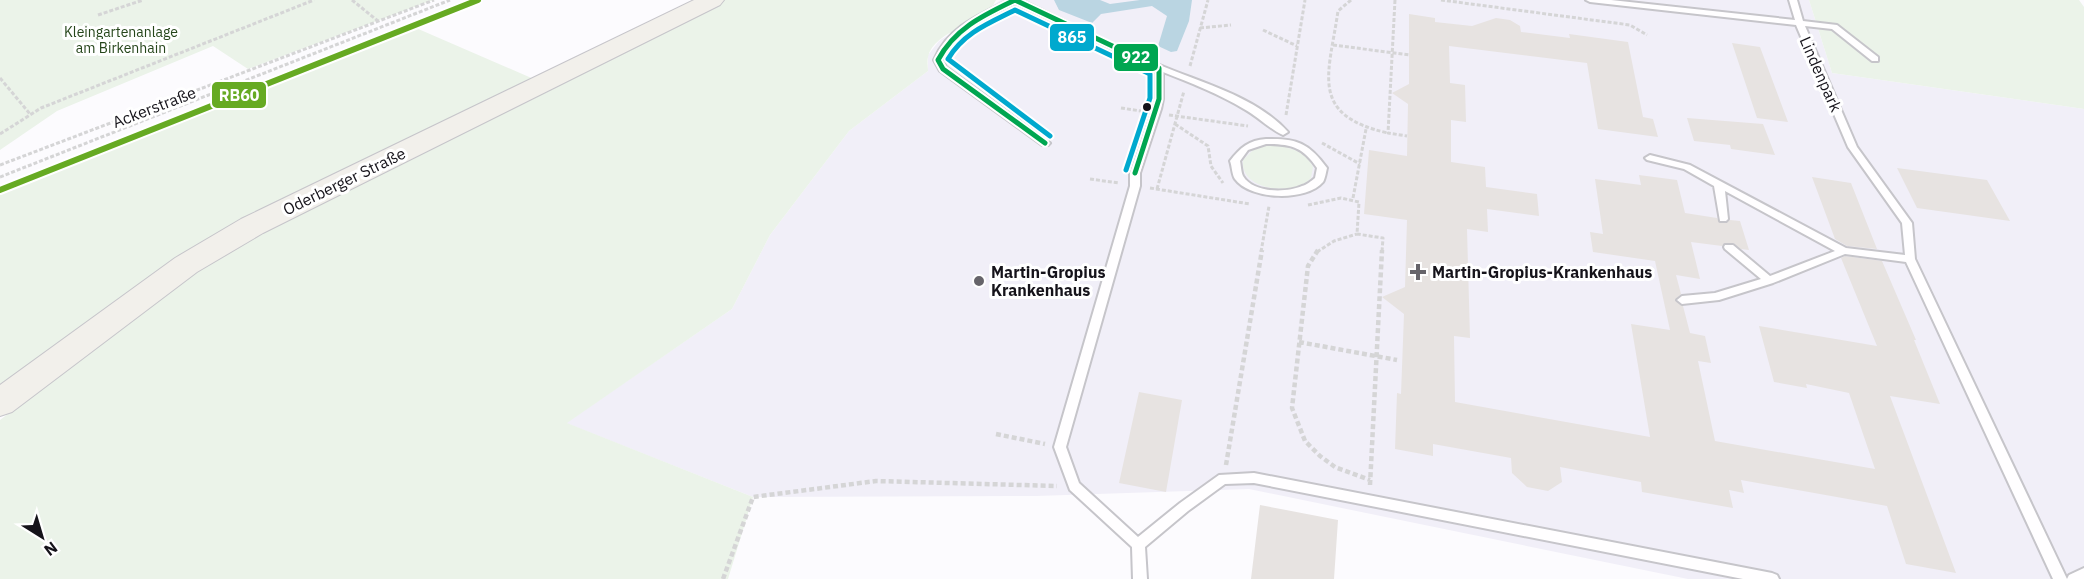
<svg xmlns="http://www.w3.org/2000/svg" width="2084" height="579" viewBox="0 0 2084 579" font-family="'IBM Plex Sans',sans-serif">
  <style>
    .built { fill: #f1eff8 }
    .green { fill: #ebf3e9 }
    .water { fill: #bad5e2 }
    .building { fill: #e7e3e1 }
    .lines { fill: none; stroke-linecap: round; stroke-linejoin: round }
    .lane-casing { stroke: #c6c5ca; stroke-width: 4 }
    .secondary-casing { stroke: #c6c5ca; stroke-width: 2 }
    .path-far1 { stroke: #d5d5d6; stroke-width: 3; stroke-dasharray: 4 2; stroke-linecap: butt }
    .path { stroke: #d5d5d6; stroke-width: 4.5; stroke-dasharray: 5 3; stroke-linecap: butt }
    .lane { fill: #fffeff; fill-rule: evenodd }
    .secondary { fill: #f2f0eb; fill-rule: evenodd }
    .bus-1-casing { stroke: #fff; stroke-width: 9 }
    .bus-2-casing { stroke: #fff; stroke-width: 9 }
    .bus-1 { stroke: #00a651; stroke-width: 5 }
    .bus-2 { stroke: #00a9ce; stroke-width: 5 }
    .rail-1-casing { stroke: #fff; stroke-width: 10 }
    .rail-1 { stroke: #6a2; stroke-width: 6 }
    .bus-dot { fill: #15131a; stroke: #fff; stroke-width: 2 }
    .poi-dot { fill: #66646a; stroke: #fff; stroke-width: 2 }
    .labels { text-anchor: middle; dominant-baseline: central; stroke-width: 6; stroke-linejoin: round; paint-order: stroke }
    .far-park-label { font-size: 14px; fill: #26461b; stroke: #fff }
    .street-label { font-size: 16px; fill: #15131a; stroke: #fff }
    .poi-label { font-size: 16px; font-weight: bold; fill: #15131a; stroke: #fff; text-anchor: start }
    .line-badge { stroke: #fff; stroke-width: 2 }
    .badge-label { font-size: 16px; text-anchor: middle; font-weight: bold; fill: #fff }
  </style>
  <rect width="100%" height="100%" fill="#fcfbfe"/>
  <path class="built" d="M1001,0H1809L1832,73L2084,109V579H1688L1249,489L1036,496L753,497L566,423L732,309L770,235L849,131L928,71V55L939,41Z"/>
  <path class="green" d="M0,0H433L248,69L213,46L57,111L0,150Z
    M721,0H996C986,24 934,29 928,57C927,61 928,67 928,71L849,131L770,235L732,309L567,423L753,497L728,579H0V420L196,270L269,225Z
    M1809,0H2079L2084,7V109L1832,73Z
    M416,28L536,80L252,221L0,388V195Z
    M1265,146C1283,145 1305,149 1313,167L1311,178C1295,197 1239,191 1243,160L1253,150Z"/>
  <path class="water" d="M1054,0H1100L1110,4L1140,0H1192L1189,21L1177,51L1171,52L1158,46L1167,16L1152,6L1101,14L1092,23L1059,10Z"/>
  <path class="building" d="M1409,14L1435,18V22L1472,26L1496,18L1510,20L1520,26L1521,32L1570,38L1569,34L1628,42L1643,117L1653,119L1658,137L1598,129L1587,63L1449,46L1450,83L1465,85L1466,122L1451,120V162L1485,167L1486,187L1537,194L1539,216L1487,209L1488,232L1467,229L1470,338L1454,336L1455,402L1650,437L1631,324L1670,330L1655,261L1593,252L1590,232L1603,234L1595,179L1641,185L1639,175L1677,180L1685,213L1717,218L1720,223H1726L1730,220L1740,221L1749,250L1741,249L1733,243H1725L1722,246L1691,242L1700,279L1676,275L1681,294L1675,300L1683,306L1690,333L1705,336L1711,363L1698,361L1715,441L1875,469L1849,393L1806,384L1807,388L1774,382L1759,326L1877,346L1841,258L1845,256L1882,261L1916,340H1914L1940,404L1890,396L1956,573L1906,564L1887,506L1741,480L1744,493L1729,490L1733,508L1642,492L1641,482L1560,467L1562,482L1548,491L1527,487L1512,473L1511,458L1433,444V456L1395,449L1397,393L1401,394L1404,314L1382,297L1405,287L1407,220L1364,214L1369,150L1407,156L1408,104L1392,93L1409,84Z
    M1732,43L1760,47L1788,122L1757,118Z
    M1687,118L1763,124L1775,155L1731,149L1730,145L1694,141Z
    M1897,168L1987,180L2010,221L1917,208Z
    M1812,177L1851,183L1877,249L1847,246L1835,239Z
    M1139,392L1182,400L1166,492L1119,483Z
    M1260,505L1338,520L1334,579H1251Z"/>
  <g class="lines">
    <defs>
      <path id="lane" d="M1009,0H1021C1068,22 1115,47 1162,66C1205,84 1256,97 1288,132L1283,135C1271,130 1257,116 1244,109C1219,94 1191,83 1163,72V99L1161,109L1140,173V186L1066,447L1079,483L1138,537L1180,503L1219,475L1254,473L1772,573L1777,575L1779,579H1743L1254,483L1225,484L1188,511L1145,547L1147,579H1133L1132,547L1070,490L1054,447L1130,186V173L1153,109L1155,99V69L1015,3C987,17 955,29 942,60L946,67L1050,143L1048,145H1042L940,71L934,60C948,27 979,15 1009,0Z
        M1586,0H1611L1795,20L1789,0H1797L1803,21L1837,25L1878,57V61H1872L1832,29L1805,26L1857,147L1912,223L1915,259L2067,579H2053L1906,262L1845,254L1773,283L1719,300L1682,304L1677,300L1682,296L1715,293L1761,279L1725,249L1724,247L1725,245H1733L1770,276L1835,251L1725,191L1728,219L1726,221H1720L1714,186L1684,169L1647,160L1645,158L1650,155L1690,165L1846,248L1905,255L1902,223L1848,147L1796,25L1590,2Z
        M1266,139C1297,138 1309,143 1327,168C1326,172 1325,179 1323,182C1306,202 1250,200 1235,179C1232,175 1232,166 1230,161C1240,148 1249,140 1266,139ZM1266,144C1291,144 1303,147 1317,168L1315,178C1311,181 1307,185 1302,186C1286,193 1253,193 1243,176C1241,172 1241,165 1240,161L1248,150Z
        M2084,568V579H2067L2069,575Z"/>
      <path id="secondary" d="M694,0H724L720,5L263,233L197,272L12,412L0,416V385L175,258L241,219Z"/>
    </defs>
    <use href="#lane" class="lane-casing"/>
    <use href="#secondary" class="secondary-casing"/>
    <path class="path-far1" d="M352,0L378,21
      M1351,0L1338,11C1329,74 1308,115 1388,133
      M1395,0L1388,133L1407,136
      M1441,0L1630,25L1647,35
      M98,15L143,0
      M1200,28L1231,25
      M1263,30L1297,46
      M1333,45L1410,55
      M1190,66L1208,0
      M0,78L30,114
      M1121,108L1141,111
      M1169,115L1248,126
      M1286,115L1305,0
      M1175,124L1208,146L1211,166L1223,183
      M0,134L41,108L314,0
      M1322,143L1360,164
      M0,165L434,0
      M0,177L450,0
      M1090,179L1119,183
      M1150,188L1250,204
      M1157,189L1184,91
      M1353,198L1366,129
      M1308,205L1341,198L1359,202L1357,234L1383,238L1382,252
      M1261,252L1269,206
      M1317,252L1334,241L1357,234"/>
    <path class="path" d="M1318,250L1308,266L1292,408L1305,441L1320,456L1335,467L1370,480
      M1299,342L1397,360
      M996,434L1045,444
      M1226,465L1262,250
      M1370,485L1382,250
      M723,579L753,497L876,481L1057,486"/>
    <use href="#lane" class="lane"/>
    <use href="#secondary" class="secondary"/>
    <defs>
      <path id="bus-1" d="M1015,0L1159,68V99L1135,173
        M1015,0C984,15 955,28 938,60L943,69L1045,143"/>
      <path id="bus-2" d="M1050,136L948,59C963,33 989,23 1015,10L1150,74V98L1126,170"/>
    </defs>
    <use href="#bus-1" class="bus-1-casing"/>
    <use href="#bus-2" class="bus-2-casing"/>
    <use href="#bus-1" class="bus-1"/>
    <use href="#bus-2" class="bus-2"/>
    <defs>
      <path id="rail-1" d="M0,190L478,0"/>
    </defs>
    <use href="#rail-1" class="rail-1-casing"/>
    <use href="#rail-1" class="rail-1"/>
  </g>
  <circle class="bus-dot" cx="1147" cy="107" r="5"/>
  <g class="poi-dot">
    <path d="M1415 263h6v6h6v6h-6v6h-6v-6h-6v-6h6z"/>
    <circle cx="979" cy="281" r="6"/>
  </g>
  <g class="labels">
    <g class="far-park-label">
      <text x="121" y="32">Kleingartenanlage<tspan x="121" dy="16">am Birkenhain</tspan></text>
    </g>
    <g class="street-label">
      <text transform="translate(1821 74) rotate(66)">Lindenpark</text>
      <text transform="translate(154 107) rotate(-21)">Ackerstraße</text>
      <text transform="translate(344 181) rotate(-26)">Oderberger Straße</text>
    </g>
    <g class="poi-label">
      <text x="991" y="272">Martin-Gropius<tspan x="991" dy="18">Krankenhaus</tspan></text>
      <text x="1432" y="272">Martin-Gropius-Krankenhaus</text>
    </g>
  </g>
  <g class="line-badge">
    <rect x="1049" y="23" width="46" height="29" rx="6" fill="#00a9ce"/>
    <rect x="1113" y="43" width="46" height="29" rx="6" fill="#00a651"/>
    <rect x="211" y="81" width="56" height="28" rx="6" fill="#6a2"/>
  </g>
  <g class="badge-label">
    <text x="1072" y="43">865</text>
    <text x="1136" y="63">922</text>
    <text x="239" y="101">RB60</text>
  </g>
  <g transform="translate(42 537) rotate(143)" stroke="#ffffff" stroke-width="4.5" paint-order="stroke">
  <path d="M0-4.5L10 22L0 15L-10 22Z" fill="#15131a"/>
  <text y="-9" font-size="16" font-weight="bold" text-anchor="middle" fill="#15131a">N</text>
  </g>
</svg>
